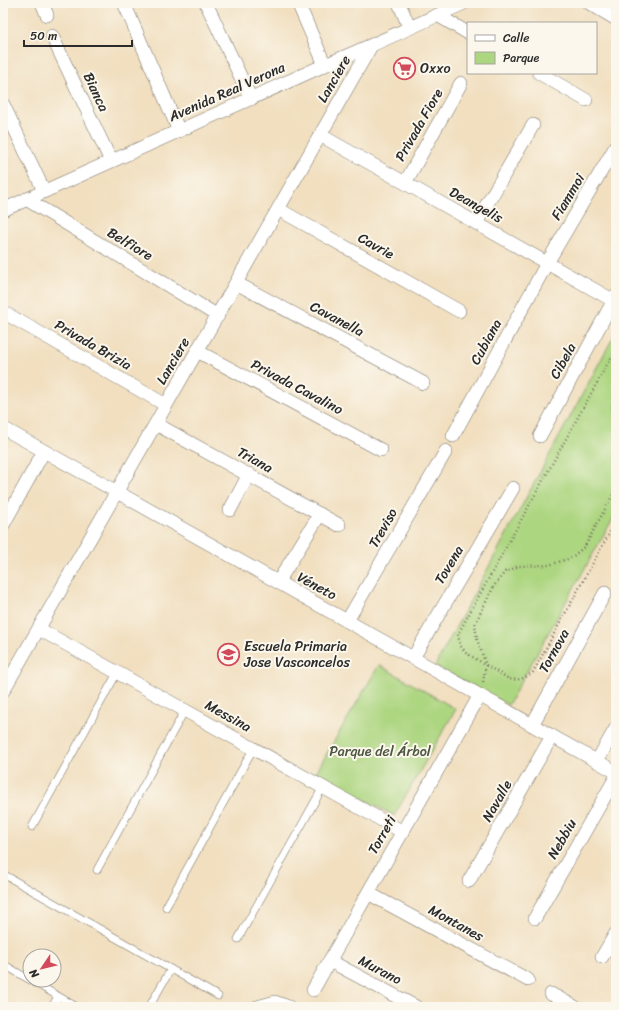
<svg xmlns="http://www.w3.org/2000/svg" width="619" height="1010" viewBox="0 0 619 1010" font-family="Sriracha,sans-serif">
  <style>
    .green { fill: #add681; stroke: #6c8056 }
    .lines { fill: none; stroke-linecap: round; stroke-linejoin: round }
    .service-casing { stroke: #706a5f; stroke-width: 8 }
    .minor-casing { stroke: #706a5f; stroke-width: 14 }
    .path { stroke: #706a5f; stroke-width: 2.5; stroke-dasharray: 1 3; stroke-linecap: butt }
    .service { stroke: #fff; stroke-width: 7 }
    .minor { stroke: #fff; stroke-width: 13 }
    .labels { text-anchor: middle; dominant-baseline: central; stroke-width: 4; stroke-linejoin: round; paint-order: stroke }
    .poi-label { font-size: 14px; fill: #2b2b2b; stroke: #fbf7ec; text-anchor: start }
    .street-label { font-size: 14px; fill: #2b2b2b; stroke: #fbf7ec }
    .park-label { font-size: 14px; fill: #4c5640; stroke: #fbf7ec }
  </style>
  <rect width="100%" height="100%" fill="#fbf7ec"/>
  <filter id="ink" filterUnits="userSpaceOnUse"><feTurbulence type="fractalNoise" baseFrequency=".025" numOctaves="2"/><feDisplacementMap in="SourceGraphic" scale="8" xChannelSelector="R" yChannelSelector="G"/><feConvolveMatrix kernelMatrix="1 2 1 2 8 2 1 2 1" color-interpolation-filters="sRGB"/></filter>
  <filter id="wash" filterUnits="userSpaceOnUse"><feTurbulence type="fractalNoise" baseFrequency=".012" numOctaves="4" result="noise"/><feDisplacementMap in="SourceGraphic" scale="16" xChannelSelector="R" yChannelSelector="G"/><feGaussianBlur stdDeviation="0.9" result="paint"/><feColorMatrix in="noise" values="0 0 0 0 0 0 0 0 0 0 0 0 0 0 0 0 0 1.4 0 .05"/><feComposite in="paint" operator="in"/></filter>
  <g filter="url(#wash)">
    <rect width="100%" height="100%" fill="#f1dfc0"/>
    <path class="green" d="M616,332V513L508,705L435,666Z
      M379,665L456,709L394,816L316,772Z"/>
  </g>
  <g filter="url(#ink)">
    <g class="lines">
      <defs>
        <path id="service" d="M32,827L117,673
          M97,870L185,710
          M3,874L218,996
          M166,907L253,749
          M238,939L323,787
          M3,964L30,980
          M30,980L77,1007
          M52,1007L58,996
          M149,1007L171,969"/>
        <path id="minor" d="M42,3L47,15
          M124,3L179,131
          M206,3L251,99
          M298,3L325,65
          M399,3L409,27
          M589,3L616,19
          M437,15L468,33
          M52,36L111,161
          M539,73L586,100
          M3,104L44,191
          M320,135L616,302
          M405,183L461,83
          M26,199L218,316
          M278,209L459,311
          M3,210L325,65C372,46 418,24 464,3
          M476,223L533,125
          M236,283L423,383
          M3,312L166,405
          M197,351L381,450
          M156,424L339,525
          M3,428L616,772
          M453,436L547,263L616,146
          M540,436L616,296
          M230,510L249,474
          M3,525L44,451
          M278,582L320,514
          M347,621L446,451
          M39,629L403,832
          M413,658L513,488
          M3,691L371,46
          M532,725L605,593
          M597,761L616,728
          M469,881L552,736
          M368,893L528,980
          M535,918L616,777
          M602,957L616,933
          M330,961L416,1007
          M313,990L480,695
          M551,994L575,1007
          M257,1007L275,1002L289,1007"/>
      </defs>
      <use href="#service" class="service-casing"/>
      <use href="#minor" class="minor-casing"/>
      <path class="path" d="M616,352L609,361L458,634L460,645L466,653L509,679C519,681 525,678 533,672L616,521
        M483,682L486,665L477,639L475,624L494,586L505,572L519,566L549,565L571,558L585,546L616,489"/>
      <use href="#service" class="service"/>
      <use href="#minor" class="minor"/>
    </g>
  </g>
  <defs>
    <symbol id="supermarket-ring" viewBox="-11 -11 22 22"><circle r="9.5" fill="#fbf7ec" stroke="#d1495b" stroke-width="1.5"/><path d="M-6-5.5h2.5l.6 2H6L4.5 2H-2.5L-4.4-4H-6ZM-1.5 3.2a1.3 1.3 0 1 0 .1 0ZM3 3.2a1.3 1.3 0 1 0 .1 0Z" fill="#d1495b"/></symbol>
    <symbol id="school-ring" viewBox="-11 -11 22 22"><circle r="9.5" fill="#fbf7ec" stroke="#d1495b" stroke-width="1.5"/><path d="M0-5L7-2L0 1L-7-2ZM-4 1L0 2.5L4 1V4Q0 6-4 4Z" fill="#d1495b"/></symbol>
  </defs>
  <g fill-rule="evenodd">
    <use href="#supermarket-ring" x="392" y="56" width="25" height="25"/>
    <use href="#school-ring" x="216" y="642" width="25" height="25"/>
  </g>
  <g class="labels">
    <g class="poi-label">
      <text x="420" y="68">Oxxo</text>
      <text x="244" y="646">Escuela Primaria<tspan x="244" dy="16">Jose Vasconcelos</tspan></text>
    </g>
    <g class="street-label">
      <text transform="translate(334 79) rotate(-60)">Lanciere</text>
      <text transform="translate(96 92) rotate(65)">Bianca</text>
      <text transform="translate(227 92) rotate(-24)">Avenida Real Verona</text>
      <text transform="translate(419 125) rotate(-60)">Privada Fiore</text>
      <text transform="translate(568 197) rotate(-59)">Fiammoi</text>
      <text transform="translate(476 205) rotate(29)">Deangelis</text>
      <text transform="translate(130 244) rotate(31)">Belfiore</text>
      <text transform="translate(376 246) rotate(29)">Cavrie</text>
      <text transform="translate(337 319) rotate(28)">Cavanella</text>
      <text transform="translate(486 342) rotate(-61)">Cubiana</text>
      <text transform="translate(93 345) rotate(30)">Privada Brizia</text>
      <text transform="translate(173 361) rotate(-60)">Lanciere</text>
      <text transform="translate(563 361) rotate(-61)">Cibela</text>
      <text transform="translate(297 387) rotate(28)">Privada Cavalino</text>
      <text transform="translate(255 460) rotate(29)">Triana</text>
      <text transform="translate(383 528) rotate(-60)">Treviso</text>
      <text transform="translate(449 565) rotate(-59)">Tovena</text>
      <text transform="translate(317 586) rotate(29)">Véneto</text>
      <text transform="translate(554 651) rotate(-61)">Tornova</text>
      <text transform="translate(228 716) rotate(29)">Messina</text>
      <text transform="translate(497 801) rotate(-60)">Navalle</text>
      <text transform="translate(382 835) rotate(-60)">Torreti</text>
      <text transform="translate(562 839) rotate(-60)">Nebbiu</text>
      <text transform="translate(456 923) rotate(29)">Montanes</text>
      <text transform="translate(380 970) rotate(28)">Murano</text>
    </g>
    <g class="park-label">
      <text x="380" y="751">Parque del Árbol</text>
    </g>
  </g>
  <rect width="619" height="1010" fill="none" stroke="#fbf7ec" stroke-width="16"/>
  <rect x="467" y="22" width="130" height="52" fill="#fbf7ec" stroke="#a8a59f"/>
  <rect x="475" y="35" width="20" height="6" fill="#ffffff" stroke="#a8a59f"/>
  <text x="503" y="42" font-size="12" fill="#2b2b2b">Calle</text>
  <rect x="475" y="52" width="20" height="12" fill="#add681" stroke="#a8a59f"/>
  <text x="503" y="62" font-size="12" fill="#2b2b2b">Parque</text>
  <g transform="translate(42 968) rotate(235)"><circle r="19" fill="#fbf7ec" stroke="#a8a59f"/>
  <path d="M0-3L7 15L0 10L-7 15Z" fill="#d1495b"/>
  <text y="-6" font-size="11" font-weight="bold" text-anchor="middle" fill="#2b2b2b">N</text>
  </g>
  <path d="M24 40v6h108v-6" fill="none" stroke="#2b2b2b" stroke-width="2"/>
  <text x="30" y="40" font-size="12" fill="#2b2b2b" stroke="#fbf7ec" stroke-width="3" paint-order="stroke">50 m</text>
</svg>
